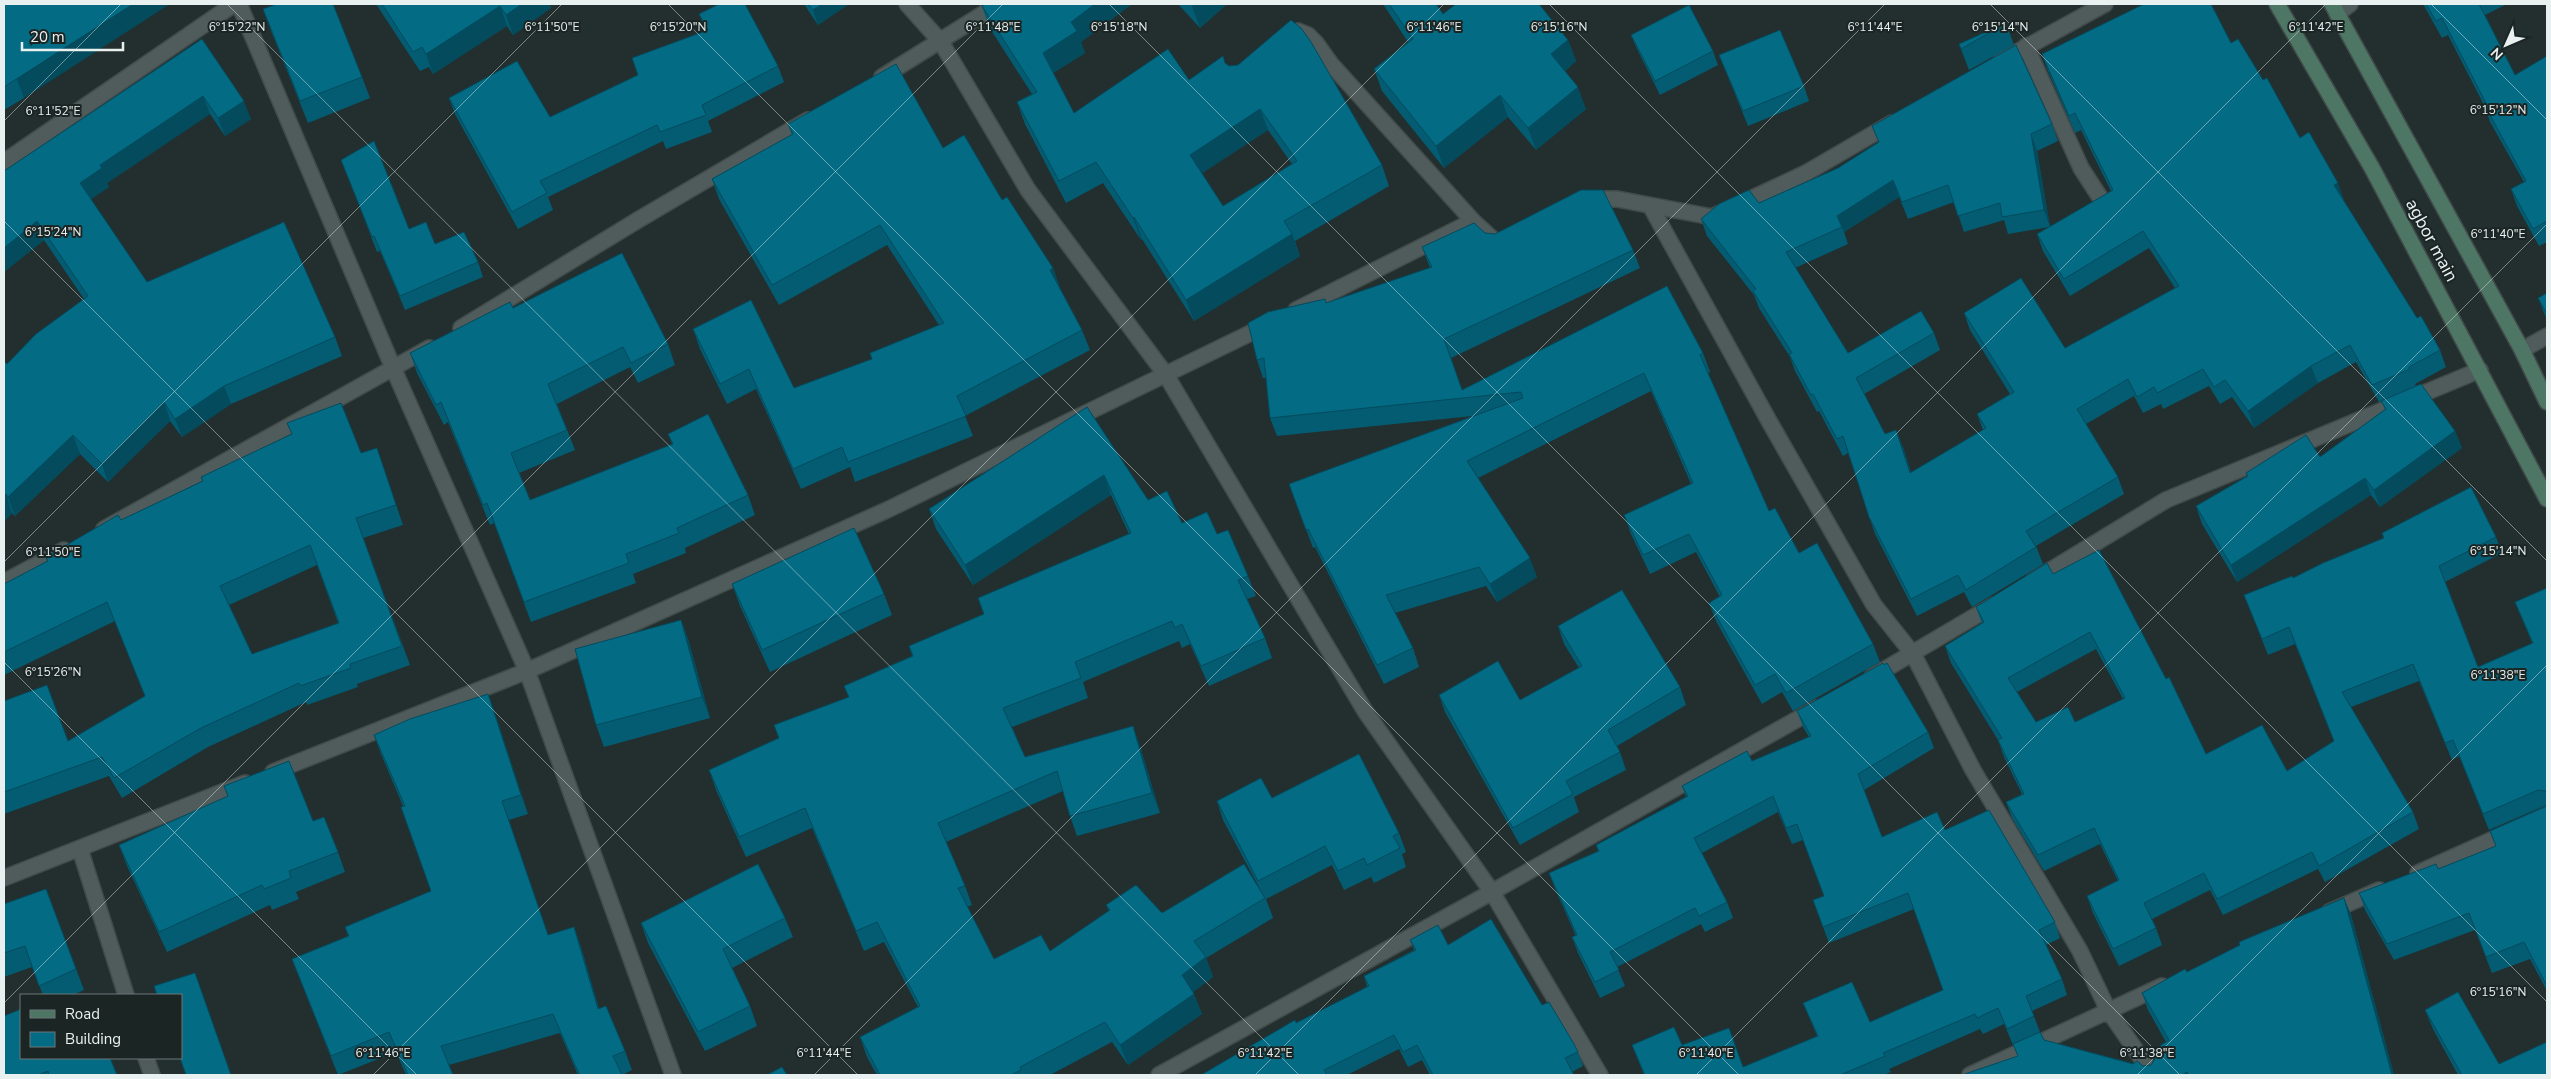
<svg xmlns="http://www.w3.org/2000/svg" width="2551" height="1079" viewBox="0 0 2551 1079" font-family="'Nunito Sans',sans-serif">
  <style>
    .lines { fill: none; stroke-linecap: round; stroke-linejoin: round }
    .minor-casing { stroke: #414b4a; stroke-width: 18 }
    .secondary-casing { stroke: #414b4a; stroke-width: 18 }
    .minor { stroke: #4f5c5b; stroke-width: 15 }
    .secondary { stroke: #4e7665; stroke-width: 15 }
    .wall { fill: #035c72; fill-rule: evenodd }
    .shaded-wall { fill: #034b5d }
    .building { fill: #046b85; stroke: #034b5d; fill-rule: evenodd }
    .ticks { fill: none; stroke: #e9f1f0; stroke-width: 1; stroke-opacity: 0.45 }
    .labels { text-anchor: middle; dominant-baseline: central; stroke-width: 4; stroke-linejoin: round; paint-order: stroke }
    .street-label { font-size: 18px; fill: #e9f1f0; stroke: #1a2524 }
    .ticks-label { font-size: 12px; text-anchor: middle; fill: #e9f1f0; stroke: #1a2524; stroke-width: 4; stroke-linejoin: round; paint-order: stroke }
  </style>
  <rect width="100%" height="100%" fill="#232f2e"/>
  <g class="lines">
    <defs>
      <path id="minor" d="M239,4L394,370L527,671L673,1075
        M907,4L941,42L1028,190L1166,375L1365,711L1492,892L1600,1075
        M2337,14L2350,4
        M1289,37L1298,31L1308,35L1316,43L1331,64L1473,221L1498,244L1500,243
        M2026,46L2081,168L2103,202
        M2001,61L2105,4
        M882,77L999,4
        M4,162L234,4
        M1588,199H1617L1712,217L1806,173L1892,123
        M1651,207L1769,421L1874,605L1913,654L1973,770L2080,951L2108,1010L2153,1075
        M1296,310L1473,221
        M461,328L638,220L808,120
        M2522,350L2547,336
        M104,529L429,348
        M2033,581L2166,500L2480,370
        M4,582L64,550
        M1872,677L1994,605
        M273,772L527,671L887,510L1269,324
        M80,849L126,995
        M2418,873L2547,815
        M4,878L245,783
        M2329,912L2379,890
        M146,1058L152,1075
        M1159,1075L1492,892L1817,708
        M1970,1075L2162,986"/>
      <path id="secondary" d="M2277,4L2372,168L2547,499
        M2332,4L2522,350L2547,402"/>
    </defs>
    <use href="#minor" class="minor-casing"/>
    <use href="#secondary" class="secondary-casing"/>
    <use href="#minor" class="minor"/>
    <use href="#secondary" class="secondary"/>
  </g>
  <path class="wall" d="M4,4L24,98L4,110Z
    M376,4H549L551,8L513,35L507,26L433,74L429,67L420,71Z
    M804,4H849L818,25Z
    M985,4H1132L1081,42L1085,53L1053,73L1074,113L1189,80L1226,64L1382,165L1389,186L1295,241L1300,256L1194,321L1142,239L1141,240L1103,183L1066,203L1025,124L1017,102L1032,94L989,27L982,6ZM1268,130L1292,164L1223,206L1202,173Z
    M1178,4H1227L1200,28Z
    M1383,4H1436L1443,14L1568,40L1576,61L1565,71L1586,109L1536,150L1508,117L1444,168L1382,91L1374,69L1408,42Z
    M2423,4H2507L2485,15L2515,75L2547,56V242L2539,246L2517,206L2511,189L2524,182L2490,122L2484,105L2448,35L2442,38Z
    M263,9L362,77L370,98L308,123L271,31Z
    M699,14L778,66L784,82L708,121L712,132L666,149L663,141L548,197L553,210L518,229L455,114L449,98L550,117L638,75L706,31Z
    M2006,23L2014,45L1969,70L1959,44Z
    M1631,35L1713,51L1718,65L1660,95L1637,49Z
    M202,39L251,119L225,136L210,114L107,183L109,187L91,199L147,282L335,337L342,356L231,404L182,437L170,421L108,482L80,454L15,516L12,513L4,522V361L7,364L84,299L44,240L4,272V171Z
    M2231,43L2344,200H2343L2417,318L2440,350L2446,367L2415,384L2416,386L2379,402L2356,362L2318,383L2254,428L2232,397L2220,404L2209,386L2163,409L2161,404L2143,413L2134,396L2086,424L2118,477L2124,494L2036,546L2043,564L1972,607L1964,592L1917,616L1875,534L1848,453L1843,456L1819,411L1817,412L1795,371L1790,357L1759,308L1754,295L1707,236L1701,219L2052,124L2058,141L2037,151L2050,227L2111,191L2081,130L2075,133L2048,71L2042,54ZM1899,197L1908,219L1954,202L1964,232L2004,220L2008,234L2049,227L2037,234L2043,251L2070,296L2149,248L2175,288L2065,348L1964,313L1970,330L2010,394L1977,414L1983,430L1911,472L1903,447L1885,434L1864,394L1940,350L1934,333L1848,353L1795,268L1848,244L1844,232Z
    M1719,55L1804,86L1809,101L1748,126Z
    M788,124L943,148L1002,200L1053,268L1060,288L1082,330L1090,350L965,416L973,436L855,482L850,467L801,489L756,389L727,404L700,349L693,329L794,388L872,359L939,325L887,245L779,305L719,199L712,179L792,135Z
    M347,174L409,229L435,244L478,262L483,277L405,310L380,251L377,252Z
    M1485,233L1633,250L1640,268L1451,358L1462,390L1703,353L1710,372L1708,373L1769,511L1799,553L1873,644L1880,662L1793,711L1782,692L1762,704L1716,621L1709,603L1720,597L1696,552L1650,574L1631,534L1624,515L1691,484L1651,391L1478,478L1537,577L1497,602L1486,586L1395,613L1413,648L1419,667L1384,684L1315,547L1313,548L1289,484L1473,416L1277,436L1270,418L1266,378H1263L1257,360L1327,303L1430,268L1422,247Z
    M2547,293V320L2538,298Z
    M513,308L668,344L675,365L638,383L630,367L557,404L575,450L519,473L530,500L672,444L668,434L748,495L755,515L685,548L686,553L633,574L636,583L531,622L494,523L490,525L448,422L444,425L417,373L410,353Z
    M2381,401L2455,431L2462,448L2380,507L2371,495L2237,582L2202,524L2196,506L2247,476L2246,473L2320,457L2385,409Z
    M1087,407L1148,500L1182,523L1217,534L1248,576L1256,596L1247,599L1265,638L1272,658L1209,686L1190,644L1182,648L1179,641L1083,682L1088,698L1012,727L1025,757L1140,746L1160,813L1077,836L1070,816L1063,791L946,842L965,886L972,905L967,907L994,959L1050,951L1109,911L1106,905L1162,913L1259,887L1223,820L1217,801L1272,798L1399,833L1406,852L1402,854L1406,867L1374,883L1371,877L1344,890L1332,865L1266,899L1273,918L1206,958L1213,977L1193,992L1202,1014L1128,1065L1112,1042L1050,1075H877L867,1057L860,1037L918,1007L884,942L864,951L812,828L746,857L716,790L709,770L779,738L849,698L844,686L912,656L909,646L984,615L978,598L1129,534L1111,495L973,585L936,529L929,509Z
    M361,453L384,468L403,525L363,538L410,665L357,684L358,687L307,705L306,702L208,747L122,798L109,776L4,814V701L68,741L145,696L115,621L4,675V584L47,561L46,557L202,481L201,477ZM317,565L338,623L252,654L229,605Z
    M2382,533L2496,537L2502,553L2445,582L2478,667L2532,643L2515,602L2547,588V991L2530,959L2492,973L2475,930L2394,960L2365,910L2359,893L2438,869L2496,846L2490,831L2545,806H2544L2489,830L2459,756L2452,760L2419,681L2351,707L2413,812L2419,829L2325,882L2318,869L2223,915L2210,890L2152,919L2156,928L2162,945L2119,966L2093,913L2087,896L2118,881L2100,844L2044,871L2012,818L2006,802L2022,794L2004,757L1998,740L1951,663L1945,646L1982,624L1976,607L2053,574L2206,754L2287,771L2334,741L2295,644L2268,655L2244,595L2293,578L2383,538ZM2096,649L2123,699L2075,722H2036L2017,692Z
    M732,584L884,594L892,615L770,672L740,606Z
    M681,620L689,642L710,718L604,747L596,725Z
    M1558,626L1680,687L1686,705L1617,746L1620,752L1626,770L1574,797L1579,812L1520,845L1445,712L1439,695L1520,700L1579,668L1564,644Z
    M488,694L528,814L509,820L548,935L574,927L581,947L599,1009L625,1051L632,1070L622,1075H578L560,1033L449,1065L453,1075H406L396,1052L338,1075L292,959L348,936L345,927L431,891L403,806L381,754L374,735Z
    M1797,711L1928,732L1934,748L1864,790L1882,837L1945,830L2055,922L2060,938L2046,945L2062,979L2067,995L2032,1011L2040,1032L2013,1045L2004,1024L1983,1034L1980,1029L1889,1069L1891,1072L1883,1075H1644L1632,1045H1682L1743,1067L1817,1036L1803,1003L1870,1022L1943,990L1914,909L1829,943L1813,900L1824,896L1803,840L1792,844L1778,812L1702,853L1727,902L1733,918L1705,932L1701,924L1617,967L1625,986L1600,998L1578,953L1572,937L1576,936L1555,889L1549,873L1598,851L1596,845L1686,797L1682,786L1752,761L1809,737L1803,727Z
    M313,821L338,852L345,872L296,892L299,899L272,910L270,905L167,952L127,866L119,845Z
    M46,889L84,990L73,995H43L32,967L4,977V904Z
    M2344,898L2351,915L2394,1075H1962L2018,1056L2013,1044L2044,1040L2143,1066L2151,1065L2166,1042L2148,1010L2142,993Z
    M785,918L793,937L732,968L750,1006L757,1026L705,1051L648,943L641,923Z
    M1410,940L1448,945L1542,1005L1578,1052L1583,1066L1572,1072L1574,1075H1430L1422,1060L1408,1067L1399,1049L1347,1075H1201L1296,1023L1367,987L1364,976L1414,950Z
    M2425,1010L2499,1064L2547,1075H2458L2433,1029Z
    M21,1058L117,1075H4Z"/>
  <path class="shaded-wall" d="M133,4H170L24,98L17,79Z
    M522,4H549L551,8L513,35L506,15Z
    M822,4H849L818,25L813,10Z
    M1095,4H1132L1081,42L1085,53L1050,75L1043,53L1071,22Z
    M1195,4H1227L1200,28L1192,6Z
    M500,6L507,26L433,74L426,54Z
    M1568,40L1576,61L1558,76L1551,54Z
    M1578,87L1586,109L1536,150L1528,128Z
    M1500,95L1508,117L1444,168L1436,146Z
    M203,96L210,114L107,183L109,187L86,202L80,183L100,165Z
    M244,101L251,119L225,136L218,118Z
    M1260,109L1268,130L1198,176L1190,155Z
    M2031,134L2037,151L2050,227L2044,210Z
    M1893,180L1899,197L1844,232L1837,216Z
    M2338,183L2344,200L2340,202L2334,185Z
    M1134,217L1142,239L1141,240L1133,218Z
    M37,221L44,240L4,272V248Z
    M1292,234L1300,256L1194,321L1186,300Z
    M1053,268L1060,288L1057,290L1050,270Z
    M2311,366L2318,383L2254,428L2248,411Z
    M224,386L231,404L182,437L175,419Z
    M164,402L170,421L108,482L102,464Z
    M1896,430L1903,447L1916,490L1910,473Z
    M2455,431L2462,448L2380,507L2374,490Z
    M73,435L80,454L15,516L8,497Z
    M377,448L384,468L403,525L396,505Z
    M1104,475L1111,495L973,585L965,565Z
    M2365,478L2371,495L2237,582L2231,565Z
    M6,494L12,513L4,522V496Z
    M1530,558L1537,577L1497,602L1490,584Z
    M681,620L689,642L710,718L702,697Z
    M488,694L495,713L528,814L521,795Z
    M1133,726L1140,746L1160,813L1152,793Z
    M2344,898L2351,915L2394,1075H2392Z
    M574,927L581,947L605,1028L598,1009Z
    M1206,957L1213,977L1189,995L1182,975Z
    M1194,994L1202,1014L1128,1065L1120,1045Z
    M2187,1072L2188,1075H2182Z"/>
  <path class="building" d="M4,4H133L4,87Z
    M277,4H333L362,77L300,101L263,9Z
    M382,4H522L506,15L500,6L426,54L422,47L413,52Z
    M719,4H745L778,66L702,105L706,115L660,132L657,125L540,181L547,193L512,212L449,98L517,61L550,117L638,75L632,58L708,30L699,14Z
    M808,4H822L813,10Z
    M985,4H1095L1071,22L1077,31L1043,53L1074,113L1168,49L1189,80L1223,56L1225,63L1229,66L1238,65L1291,20L1301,28L1311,42L1382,165L1284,221L1292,234L1186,300L1134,217L1133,218L1096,162L1059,181L1017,102L1037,92L982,6ZM1260,109L1297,161L1223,206L1190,155Z
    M1389,4H1436L1443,14L1456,4H1539L1568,40L1551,54L1578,87L1528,128L1500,95L1436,146L1374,69L1413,39Z
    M2144,4H2211L2231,43L2238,39L2263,80L2267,78L2300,138L2309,132L2338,183L2334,185L2417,318L2421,316L2440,350L2409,367L2410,369L2372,385L2350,345L2311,366L2248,411L2225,380L2214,387L2203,369L2157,393L2154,387L2137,397L2128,379L2077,409L2118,477L2026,531L2036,547L1966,590L1958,575L1911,599L1869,517L1843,436L1837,439L1813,394L1811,395L1789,354L1792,353L1753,291L1756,289L1701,219L1719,204L1749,190L1759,203L1838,168L1879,142L1872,126L2016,45L2052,124L2031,134L2044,210L2002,217L2000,203L1958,216L1948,185L1902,202L1893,180L1837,216L1842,227L1786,252L1848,353L1921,311L1934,333L1856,378L1885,434L1896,430L1910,473L1986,428L1977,414L2014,392L1964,313L2021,278L2065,348L2179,286L2143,231L2064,279L2037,234L2113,190L2075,113L2069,116L2042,54Z
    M2426,4H2479L2515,75L2547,56V221L2533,229L2511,189L2526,181L2484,104L2486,103L2442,18L2436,21Z
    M1689,5L1713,51L1655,81L1631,35Z
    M2006,23L1961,49L1959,44Z
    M1780,30L1804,86L1743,111L1719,55Z
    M202,39L244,101L218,118L203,96L100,165L102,168L80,183L147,282L284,222L335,337L224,386L175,419L164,402L102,464L73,435L8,497L6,494L4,496V361L7,364L36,334L88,296L37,221L4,248V171Z
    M896,64L943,148L964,135L1002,200L1007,197L1053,268L1050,270L1082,330L957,396L966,416L848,462L842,447L793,469L749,369L720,384L693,329L751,300L794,388L872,359L870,353L944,323L880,225L772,285L712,179L793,134L788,124Z
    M374,141L409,229L426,222L435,244L464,232L478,262L400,296L374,236L372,237L341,160Z
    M1581,190H1603L1633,250L1444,339L1462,390L1667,286L1703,353L1700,355L1769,511L1775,508L1799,553L1817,543L1873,644L1786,693L1775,674L1755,685L1709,603L1722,595L1689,534L1643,555L1624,515L1693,483L1644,373L1467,461L1530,558L1490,584L1479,567L1386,595L1413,648L1377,665L1308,529L1306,530L1289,484L1523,398L1521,392L1270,418L1264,358L1257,360L1248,323L1268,312L1325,299L1326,303L1432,267L1422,247L1474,223L1485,233L1495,234Z
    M622,253L668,344L631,363L623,347L548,384L567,430L511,453L530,500L673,444L668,434L708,414L748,495L677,528L679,533L626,554L629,563L524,602L487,503L483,505L441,402L436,405L410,353L510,302L513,308Z
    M2547,293V314L2538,298Z
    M2421,384L2455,431L2374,490L2365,478L2231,565L2196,506L2248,476L2246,473L2306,435L2320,457L2386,409L2381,401Z
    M341,403L361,453L377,448L396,505L356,518L402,646L350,664L351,668L300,686L299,683L201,728L114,778L102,757L4,792V701L47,685L68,741L145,696L107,602L4,652V584L48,561L46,557L118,515L121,520L203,481L201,477L292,434L287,423ZM310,545L339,623L252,654L220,586Z
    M1087,407L1148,500L1167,491L1182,523L1207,512L1217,534L1228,530L1248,576L1238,580L1265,638L1201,666L1182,624L1175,628L1172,621L1075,662L1081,678L1003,708L1025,757L1133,726L1152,793L1070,816L1057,771L938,823L965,886L958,888L994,959L1041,935L1050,951L1110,910L1106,905L1136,885L1162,913L1244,864L1265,898L1194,941L1206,957L1182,975L1194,994L1120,1045L1105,1022L1020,1067L1021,1070L1011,1075H880L860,1037L920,1006L877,922L856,931L805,808L739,837L709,770L779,738L774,725L849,697L844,686L913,656L909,646L984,614L978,598L1131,533L1104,475L965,565L929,509Z
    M2471,487L2496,537L2439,566L2478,667L2533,643L2515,602L2547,588V793L2546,791L2538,790L2483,814L2453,740L2445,743L2413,664L2342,692L2413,812L2319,866L2312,852L2217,899L2204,873L2144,903L2156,928L2113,949L2087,896L2119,880L2094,828L2038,855L2006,802L2024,794L1998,740L2002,738L1945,646L1984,622L1976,607L2047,563L2053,574L2099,550L2166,679L2169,677L2206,754L2262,725L2287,771L2334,741L2289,627L2262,639L2244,595L2292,576L2293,578L2323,563L2384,538L2382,533ZM2090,632L2125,698L2075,722L2068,707L2036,722L2008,678Z
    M854,528L884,594L762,650L732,584Z
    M1622,590L1680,687L1608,730L1620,752L1566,781L1573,794L1513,828L1439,695L1498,661L1520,700L1582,666L1558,626Z
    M681,620L702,697L596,725L575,649Z
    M1883,663L1884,665L1887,663L1928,732L1858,774L1882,837L1937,812L1945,830L1989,810L2055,922L2039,930L2062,979L2026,996L2034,1016L2007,1029L1998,1008L1977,1018L1975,1014L1883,1053L1885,1056L1840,1075H1645L1632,1045L1674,1027L1682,1045L1729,1028L1743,1067L1818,1036L1803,1003L1852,982L1870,1022L1943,990L1908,893L1823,927L1813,900L1824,896L1797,824L1786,828L1773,796L1694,838L1727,902L1699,916L1695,908L1610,952L1619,970L1595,982L1572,937L1577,935L1549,873L1599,851L1596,845L1688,796L1682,786L1747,751L1752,761L1811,736L1797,711Z
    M488,694L521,795L502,801L548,935L574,927L598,1009L606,1006L625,1051L613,1056L622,1075H580L574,1063L553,1014L441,1046L453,1075H408L389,1032L331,1056L292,959L349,936L345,927L431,891L401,807L405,806L374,735L410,719Z
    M1359,754L1399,833L1393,836L1400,848L1367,865L1364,858L1338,871L1325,846L1258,881L1217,801L1261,778L1272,798Z
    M289,761L313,821L324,817L338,852L289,871L291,878L264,889L262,885L159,932L119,845L228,796L224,786Z
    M2547,803V986L2524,942L2486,957L2469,913L2387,944L2359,893L2436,864L2438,869L2496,846L2490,831L2545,807Z
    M758,864L785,918L723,949L750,1006L698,1032L641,923Z
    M46,889L76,969L39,986L25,946L4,953V904Z
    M2344,898L2392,1075H2188L2187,1072L2182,1075H1962L2018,1056L2013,1044L2040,1032L2044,1040L2133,1064L2137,1061L2143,1066L2151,1065L2156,1057L2153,1050L2169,1040L2142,993L2185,969L2187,972L2240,945L2239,942Z
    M1491,919L1542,1005L1549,1002L1574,1044L1578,1052L1565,1058L1574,1075H1433L1417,1045L1403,1052L1394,1035L1324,1070L1327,1075H1201L1295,1020L1296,1023L1369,986L1364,976L1416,950L1410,940L1438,925L1448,945Z
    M195,973L231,1075H186L180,1058H181V995H157L154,986Z
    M2458,992L2499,1064L2547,1042V1075H2462L2425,1010Z
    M21,1009V1058H110L117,1075H49L48,1071L38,1075H4V1016Z
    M782,1067L787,1075H767Z"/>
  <path class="ticks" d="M227,4L1299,1075M668,4L1739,1075M1109,4L2180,1075M1549,4L2547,1002M1990,4L2547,561M2431,4L2547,120M4,121L121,4M4,221L858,1075M4,562L562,4M4,662L417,1075M4,1003L1003,4M373,1075L1444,4M814,1075L1885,4M1255,1075L2326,4M1696,1075L2547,224M2137,1075L2547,665"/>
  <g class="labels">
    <g class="street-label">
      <text transform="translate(2432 240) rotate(62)">agbor main</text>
    </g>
  </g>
  <g class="ticks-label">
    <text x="237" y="31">6°15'22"N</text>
    <text x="552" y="31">6°11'50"E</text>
    <text x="678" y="31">6°15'20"N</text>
    <text x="993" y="31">6°11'48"E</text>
    <text x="1119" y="31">6°15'18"N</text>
    <text x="1434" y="31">6°11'46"E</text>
    <text x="1559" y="31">6°15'16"N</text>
    <text x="1875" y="31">6°11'44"E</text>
    <text x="2000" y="31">6°15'14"N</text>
    <text x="2316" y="31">6°11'42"E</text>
    <text x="2498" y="114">6°15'12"N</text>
    <text x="53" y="115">6°11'52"E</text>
    <text x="53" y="236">6°15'24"N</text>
    <text x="2498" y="238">6°11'40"E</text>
    <text x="2498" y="555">6°15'14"N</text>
    <text x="53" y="556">6°11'50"E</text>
    <text x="53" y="676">6°15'26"N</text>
    <text x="2498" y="679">6°11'38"E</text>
    <text x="2498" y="996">6°15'16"N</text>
    <text x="383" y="1057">6°11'46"E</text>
    <text x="824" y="1057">6°11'44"E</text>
    <text x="1265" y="1057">6°11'42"E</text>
    <text x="1706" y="1057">6°11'40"E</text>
    <text x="2147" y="1057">6°11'38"E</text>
  </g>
  <rect width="2551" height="1079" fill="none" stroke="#e9f1f0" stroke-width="10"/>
  <rect x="20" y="994" width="162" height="65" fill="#1a2524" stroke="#6d7776"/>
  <rect x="30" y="1010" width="25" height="8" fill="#4e7665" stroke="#6d7776"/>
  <text x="65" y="1019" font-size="15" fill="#e9f1f0">Road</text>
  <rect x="30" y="1032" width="25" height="15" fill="#046b85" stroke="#6d7776"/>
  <text x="65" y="1044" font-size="15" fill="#e9f1f0">Building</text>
  <g transform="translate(2506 45) rotate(225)" stroke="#1a2524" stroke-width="4" paint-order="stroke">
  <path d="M0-4L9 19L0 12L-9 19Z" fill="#e9f1f0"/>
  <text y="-8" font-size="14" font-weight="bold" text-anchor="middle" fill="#e9f1f0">N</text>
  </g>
  <path d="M22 42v8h101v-8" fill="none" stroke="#e9f1f0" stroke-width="2.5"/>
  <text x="30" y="42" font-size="15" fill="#e9f1f0" stroke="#1a2524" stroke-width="4" paint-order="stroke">20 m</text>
</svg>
